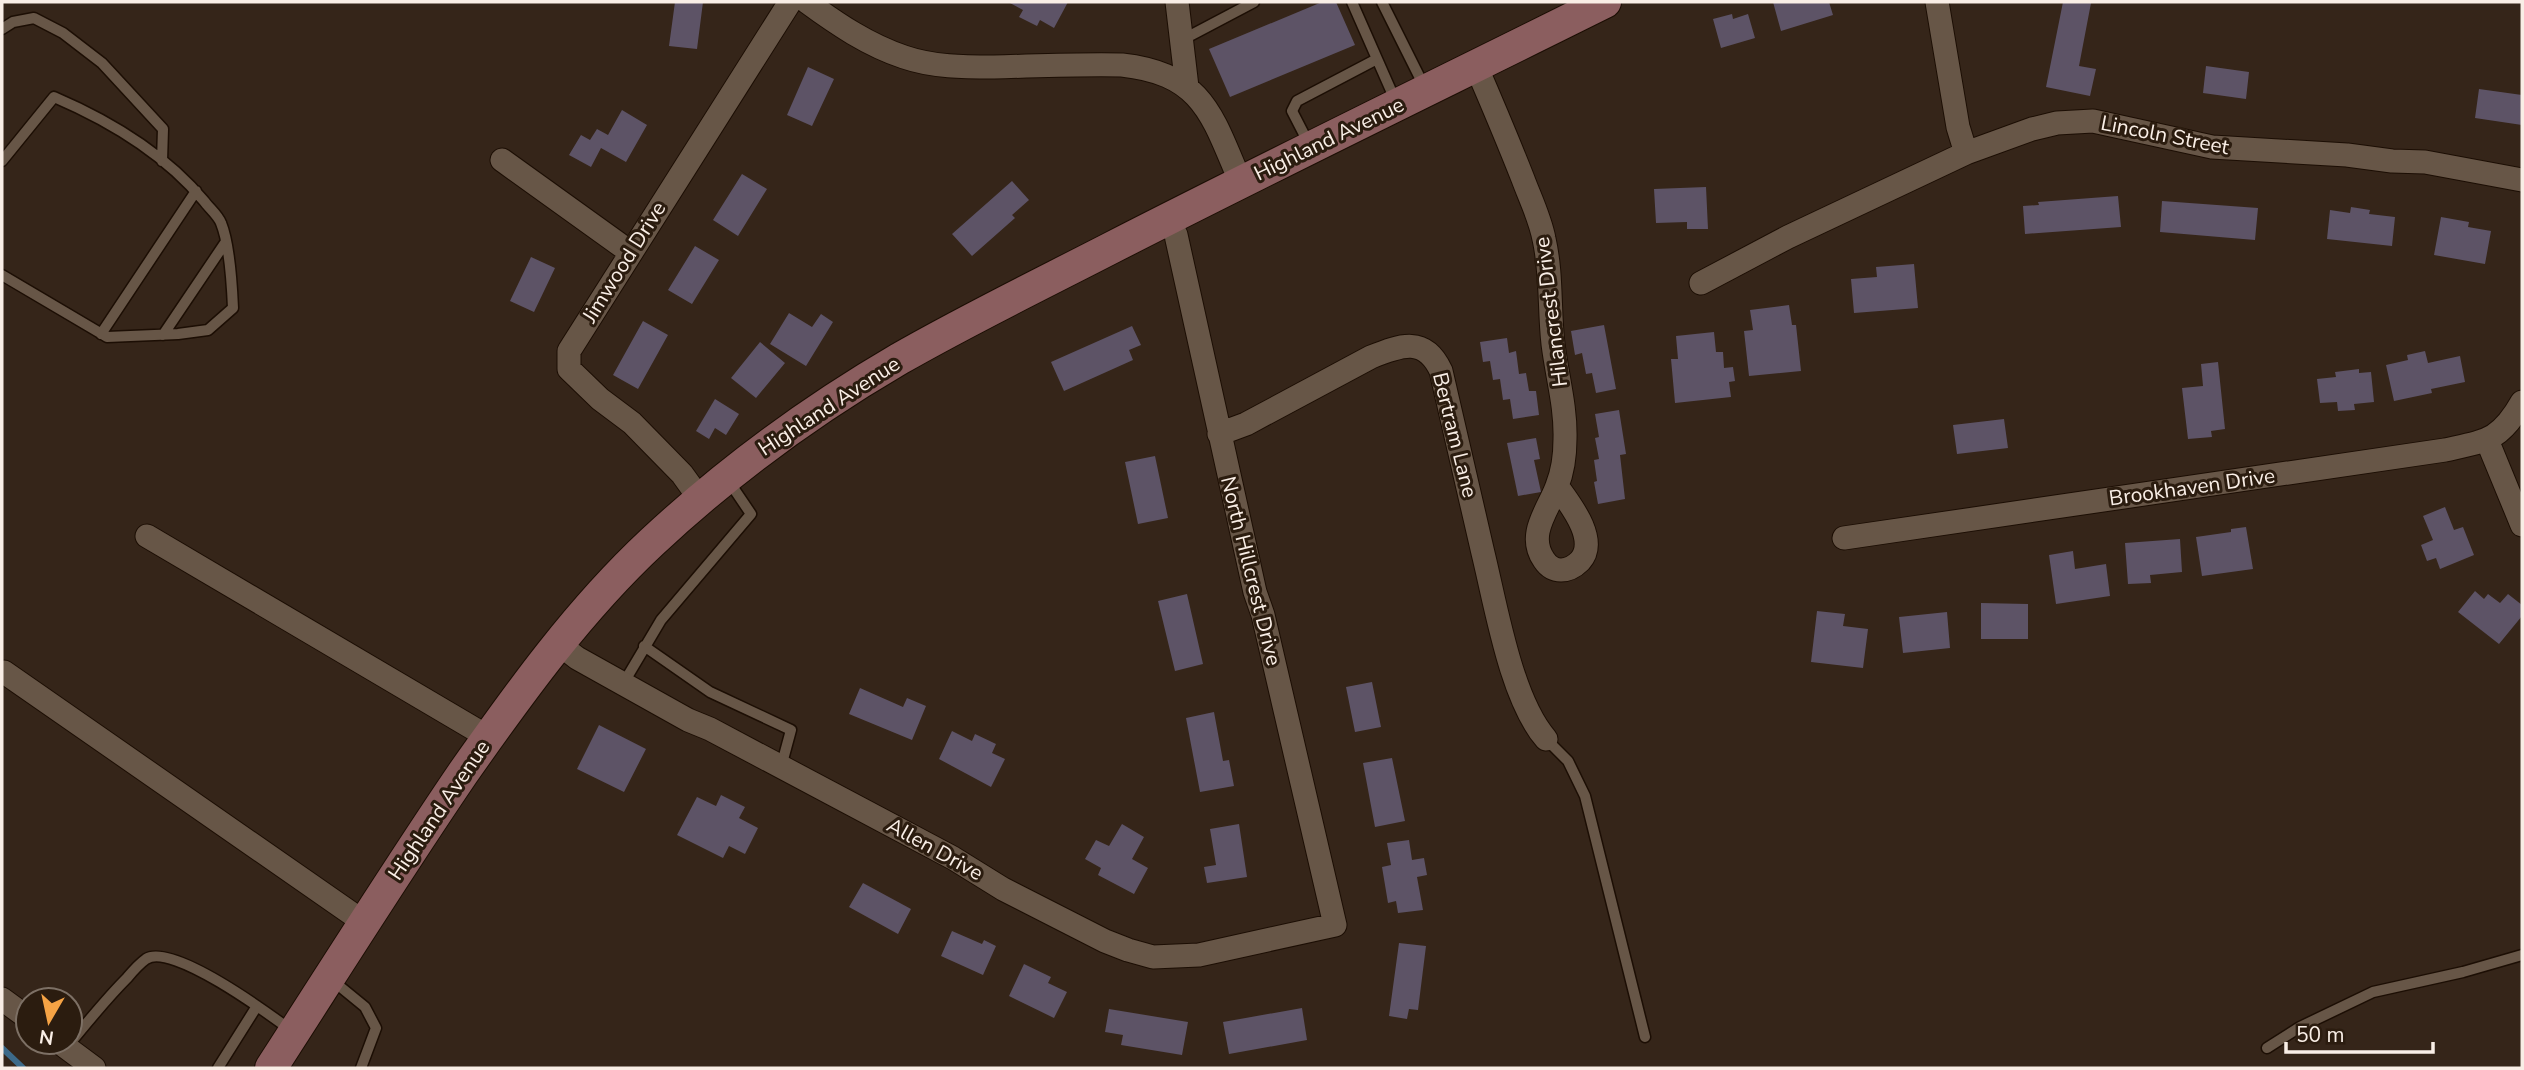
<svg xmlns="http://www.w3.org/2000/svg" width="2524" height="1070" viewBox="0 0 2524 1070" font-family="'Nunito Sans',sans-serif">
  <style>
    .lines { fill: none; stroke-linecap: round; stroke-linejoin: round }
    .stream { stroke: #3d6a89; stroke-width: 6 }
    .building { fill: #5d5366 }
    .lane-casing { stroke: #1c0e04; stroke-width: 13 }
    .street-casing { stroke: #1c0e04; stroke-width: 25 }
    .secondary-casing { stroke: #1c0e04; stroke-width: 34 }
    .lane { stroke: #675647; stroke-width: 10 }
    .street { stroke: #675647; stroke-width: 23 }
    .secondary { stroke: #8b5e5f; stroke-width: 32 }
    .labels { text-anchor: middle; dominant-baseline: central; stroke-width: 6; stroke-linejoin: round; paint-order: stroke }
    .street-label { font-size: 21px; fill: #f9eee6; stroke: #2b1c0f }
  </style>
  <rect width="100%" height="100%" fill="#352519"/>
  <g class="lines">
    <path class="stream" d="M2,1048L23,1068"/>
  </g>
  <path class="building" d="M675,2H703L697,49L669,46Z
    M1008,2H1068L1054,28L1040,20L1037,26L1019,17L1023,10Z
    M1322,2H1336L1355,45L1230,97L1209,49Z
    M1773,2H1829L1833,15L1781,31Z
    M2063,2L2091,3L2079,66L2096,69L2090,96L2046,87Z
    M1732,14L1733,19L1748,14L1755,38L1721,48L1713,19Z
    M2206,66L2249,72L2246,99L2203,93Z
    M808,67L834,79L812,126L787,115Z
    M2479,89L2522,95V125L2475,118Z
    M622,110L647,125L626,162L601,148L591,167L569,155L581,135L590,140L597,129L608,135Z
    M742,174L767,189L738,236L713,220Z
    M1012,181L1029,200L1012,215L1015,218L972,256L952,234Z
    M1706,187L1708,229H1687V222L1656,223L1654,189Z
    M2118,196L2121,227L2025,234L2023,206L2039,205L2038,202Z
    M2162,201L2258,208L2255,240L2160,232Z
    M2351,207L2370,210L2369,214L2395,217L2392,246L2327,239L2330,210L2350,213Z
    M2441,217L2469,222L2468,227L2491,231L2485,264L2434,255Z
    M695,246L719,260L692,304L668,290Z
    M531,257L555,268L534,312L510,301Z
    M1914,264L1918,308L1854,313L1851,279L1877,277L1876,267Z
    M1789,305L1792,325H1796L1801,371L1749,376L1744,331L1753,330L1750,310Z
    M789,313L812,327L821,314L833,322L806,366L770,344Z
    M643,321L668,335L638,389L613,375Z
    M1604,325L1616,389L1596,393L1592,373L1586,374L1582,353L1575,355L1571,331Z
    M1132,326L1141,345L1129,350L1133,360L1064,391L1051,362Z
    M1714,332L1716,352H1723L1724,368L1733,367L1735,381L1729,382L1731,397L1675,403L1671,359H1678L1676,336Z
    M1507,338L1509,353L1516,351L1519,374L1526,373L1529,391H1536L1539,415L1513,419L1510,399L1503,400L1500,379L1493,380L1490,361L1483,362L1480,342Z
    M760,342L785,363L756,398L731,378Z
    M2425,351L2428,363L2460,356L2465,382L2431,389L2432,393L2394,401L2386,365L2408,360L2407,355Z
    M2218,362L2225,429L2211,431L2212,437L2188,439L2182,388L2203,386L2201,364Z
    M2359,369V373L2371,372L2374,402L2354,404L2355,410L2338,411L2337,402L2320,403L2317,379L2336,377L2335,372Z
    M715,399L739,414L726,435L715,428L709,439L696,431Z
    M1619,410L1626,454L1620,455L1625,499L1598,504L1594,482L1597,481L1594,460L1599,459L1595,438L1599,437L1595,414Z
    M2004,419L2008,448L1957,454L1953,425Z
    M1536,438L1540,459L1534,460L1541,492L1518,496L1507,443Z
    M1155,456L1168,518L1138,524L1125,462Z
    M2445,507L2454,530L2463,527L2474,555L2440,569L2436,558L2427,561L2421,545L2433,540L2423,516Z
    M2246,527L2253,569L2202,576L2196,537L2231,532V529Z
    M2180,539L2182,572L2150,575L2151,583L2128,584L2125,543Z
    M2073,551L2075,569L2106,564L2110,596L2056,604L2049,555Z
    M2475,591L2484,599L2488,594L2500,603L2508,594L2522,605V616L2499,644L2458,612Z
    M1187,594L1203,664L1175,671L1158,601Z
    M1981,603L2028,604V639H1981Z
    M1817,611L1845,614L1843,626L1868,629L1863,668L1811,662Z
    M1947,612L1950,648L1903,653L1899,617Z
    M1372,682L1381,727L1355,732L1346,687Z
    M860,688L903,707L907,698L926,706L912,740L849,714Z
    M1214,712L1223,761L1229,760L1234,786L1200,792L1186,718Z
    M599,725L646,749L624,792L577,769Z
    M952,731L972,741L975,734L996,744L992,753L1005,759L991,787L939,759Z
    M1392,758L1405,821L1375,827L1363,763Z
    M721,795L745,807L739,818L758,828L745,854L729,846L723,858L677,835L697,797L716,806Z
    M1122,824L1144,837L1132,859L1148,868L1134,894L1098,875L1101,868L1085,859L1096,840L1109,846Z
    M1239,824L1247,877L1207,883L1204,867L1216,865L1210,829Z
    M1409,840L1412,860L1424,858L1427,875L1417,877L1423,910L1398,913L1396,901L1388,903L1382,867L1391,865L1387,843Z
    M863,883L911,909L898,934L849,907Z
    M952,931L982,944L984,940L996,946L983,975L941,956Z
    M1399,943L1426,946L1418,1010L1409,1009L1407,1019L1389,1016Z
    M1024,964L1051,977L1048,983L1067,992L1054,1018L1009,996Z
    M1302,1008L1307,1040L1229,1054L1223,1022Z
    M1109,1009L1188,1022L1182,1055L1121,1045L1123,1035L1105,1032Z"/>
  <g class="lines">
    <defs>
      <path id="lane" d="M1352,2L1396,102
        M1382,2L1425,88
        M2,29L13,22L34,18L63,33L102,63L163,129L162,161
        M1182,40L1254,2
        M1310,146L1292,111L1297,101L1377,59
        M2,161L54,97C110,121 165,154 204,201C209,208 218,215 221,223C230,245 232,285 233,308L208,330L178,334L107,337L2,275
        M101,334L196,191
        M163,335L225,243
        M644,646L710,692L791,730L781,767
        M623,684L661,620L751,514L728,480
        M1546,739L1568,761L1585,796L1645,1037
        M332,980L365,1007L376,1028L361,1068
        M66,1048C86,1024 105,1000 127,978C132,972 139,964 146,959C172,942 269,1014 292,1031
        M2267,1048L2300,1027L2373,992L2463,972L2522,955
        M218,1068L257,1006"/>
      <path id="street" d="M807,2C837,24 868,45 904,57C933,67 964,67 994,67C1037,66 1080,64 1122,65C1204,74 1212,116 1241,183
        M1177,2L1187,87
        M1937,2L1958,127L1966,153
        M1476,66C1492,103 1508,141 1523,179C1530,198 1540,218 1544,239C1552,274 1549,309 1553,344C1557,376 1566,407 1565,439C1565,455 1563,471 1557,486C1549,509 1526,534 1544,560C1548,566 1554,570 1561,570C1569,570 1575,566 1580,561C1599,540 1570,504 1557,486
        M502,160L630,252
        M1701,283L1788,237L1966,153L2032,129L2057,123L2093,121L2212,147L2347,155L2392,161L2425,162L2522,180
        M1219,434L1246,424L1371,357C1401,345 1425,336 1441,371C1455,432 1469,492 1483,553C1496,606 1511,699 1546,739
        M2487,440L2522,525
        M700,499L682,474L632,423L600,399L569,369V351L790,2
        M147,536L488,737
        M1844,538L2445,450C2486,441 2500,441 2522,402
        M559,644L577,658L688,720L710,729L953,858L1003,889L1105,941L1128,950L1153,957L1199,955L1335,925L1263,615L1255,592L1176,235L1168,219
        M4,672L365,923
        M2,999L28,1018
        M59,1042L94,1068"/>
      <path id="secondary" d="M271,1068C335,969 397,870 463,773C520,692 579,610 652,542C727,472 810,411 899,359C967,320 1039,285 1109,249C1273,165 1440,84 1605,2"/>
    </defs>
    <use href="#lane" class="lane-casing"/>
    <use href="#street" class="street-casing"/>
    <use href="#secondary" class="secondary-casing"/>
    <use href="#lane" class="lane"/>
    <use href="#street" class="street"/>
    <use href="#secondary" class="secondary"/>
  </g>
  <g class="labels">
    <g class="street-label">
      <text transform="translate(2165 135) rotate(11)">Lincoln Street</text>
      <text transform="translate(1329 139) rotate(-26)">Highland Avenue</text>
      <text transform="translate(624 262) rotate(-58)">Jimwood Drive</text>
      <text transform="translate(1551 312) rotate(-97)">Hilancrest Drive</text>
      <text transform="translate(829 406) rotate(-33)">Highland Avenue</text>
      <text transform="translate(1455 435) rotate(76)">Bertram Lane</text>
      <text transform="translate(2192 487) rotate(-8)">Brookhaven Drive</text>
      <text transform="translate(1251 571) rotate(76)">North Hillcrest Drive</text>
      <text transform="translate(439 810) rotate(-56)">Highland Avenue</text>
      <text transform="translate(935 849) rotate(29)">Allen Drive</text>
    </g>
  </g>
  <rect width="2524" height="1070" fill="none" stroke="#f9eee6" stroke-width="7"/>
  <g transform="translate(49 1021) rotate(189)"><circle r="33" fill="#2b1c0f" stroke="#7d7065" stroke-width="2"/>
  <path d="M0-5L12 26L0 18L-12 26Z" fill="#f5a345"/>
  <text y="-10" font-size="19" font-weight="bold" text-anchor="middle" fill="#f9eee6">N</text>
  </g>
  <path d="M2286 1042v10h147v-10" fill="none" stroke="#f9eee6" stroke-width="3.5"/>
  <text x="2296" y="1042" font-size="21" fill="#f9eee6" stroke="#2b1c0f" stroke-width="5" paint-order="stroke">50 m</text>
</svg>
